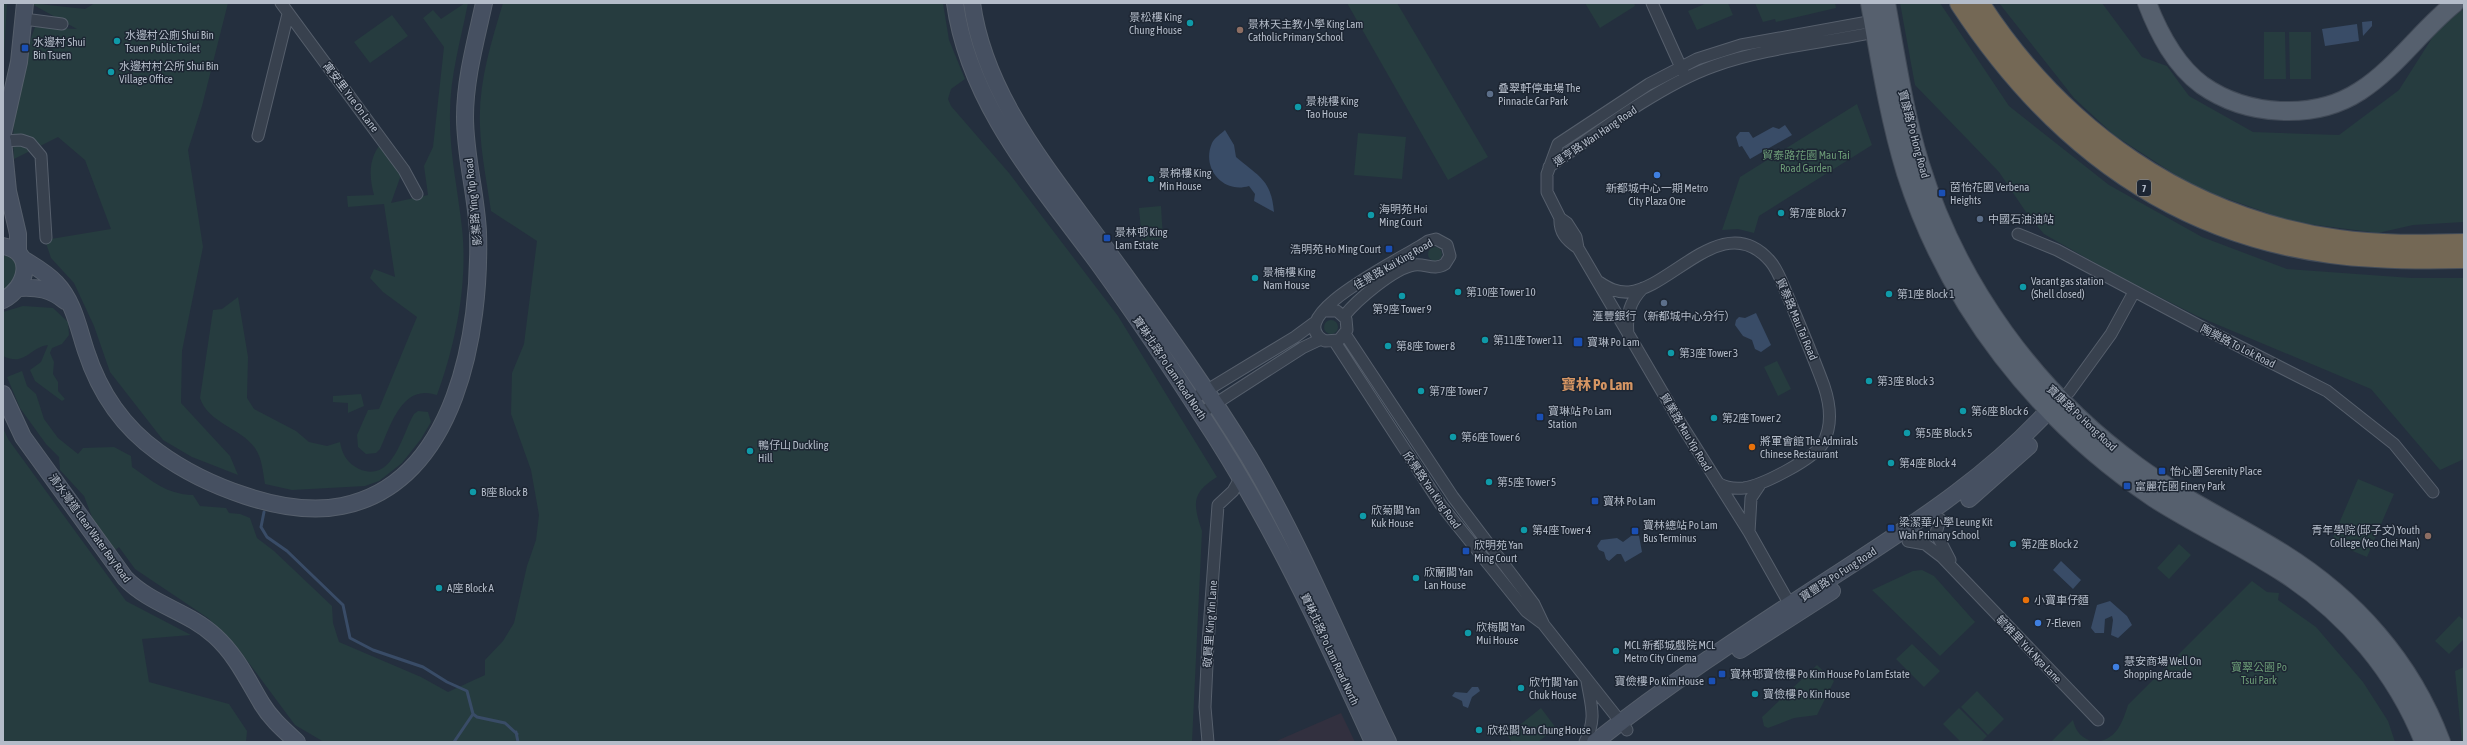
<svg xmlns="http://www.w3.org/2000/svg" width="2467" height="745" viewBox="0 0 2467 745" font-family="'Asap Condensed','Noto Sans TC',sans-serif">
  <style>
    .medical { fill: #32303f }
    .green { fill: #263c3f }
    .water { fill: #394c67 }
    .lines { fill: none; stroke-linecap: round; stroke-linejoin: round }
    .stream { stroke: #394c67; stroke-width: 3 }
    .street-casing { stroke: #565f6c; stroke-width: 13 }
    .secondary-casing { stroke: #565f6c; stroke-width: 18 }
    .primary-casing { stroke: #414a57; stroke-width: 20 }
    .highway-casing { stroke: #434c59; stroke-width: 22 }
    .street { stroke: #38414e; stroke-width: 11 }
    .secondary { stroke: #465061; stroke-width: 16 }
    .primary { stroke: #56606e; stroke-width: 18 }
    .highway { stroke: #746855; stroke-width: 20 }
    .culture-dot { fill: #0f9aa8; stroke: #1d2633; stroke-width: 1.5 }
    .education-dot { fill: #8d6e63; stroke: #1d2633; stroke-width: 1.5 }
    .transit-dot { fill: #1a4fb4; stroke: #1d2633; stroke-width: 1.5 }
    .service-dot { fill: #5c6f8a; stroke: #1d2633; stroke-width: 1.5 }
    .shop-dot { fill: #3f7fe0; stroke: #1d2633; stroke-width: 1.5 }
    .food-dot { fill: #e8710a; stroke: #1d2633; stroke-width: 1.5 }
    .labels { text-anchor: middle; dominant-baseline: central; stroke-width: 3; stroke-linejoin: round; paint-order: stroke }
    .shield { fill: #1d2633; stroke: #878f9c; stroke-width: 1 }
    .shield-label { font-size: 10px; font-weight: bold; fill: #b4bcc9 }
    .poi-label { font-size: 11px; fill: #b4bcc9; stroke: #1d2633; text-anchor: start }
    .street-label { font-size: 11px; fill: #b4bcc9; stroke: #1d2633 }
    .park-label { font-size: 11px; fill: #6b9a76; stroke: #1d2633 }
    .district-label { font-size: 15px; font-weight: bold; fill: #d59563; stroke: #1d2633 }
  </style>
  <rect width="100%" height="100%" fill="#242f3e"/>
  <path class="medical" d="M1341,713L1355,742H1274Z"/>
  <path class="green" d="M3,3H7L3,74Z
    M30,3L85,9L95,3H228L202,106L188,150L203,247L182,351L181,403L230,456L238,475L192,457L163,440L110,372L94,326L74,283L51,258L45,240L111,229L85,160L58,137L14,159C11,110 18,73 35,27L77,29Z
    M465,3H468C461,39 450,76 450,113C449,152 458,190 462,228C468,283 456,343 437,395C402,383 391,425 380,449L376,453L366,454L358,447L357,435L368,410L379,409L417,317L383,292L370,278L374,269L395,277L384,204L348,207L347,196L374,195C368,173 369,154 386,138L401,175L391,203L428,195L424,166L433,147L444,47L423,18L433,10L441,19Z
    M503,3H943L949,40L965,79L951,89L948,99L951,106L1009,173L1118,316L1217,477C1191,493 1193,504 1202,531L1192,742H324L295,725L237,647L208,618L135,569L119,547L113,552L97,530L84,496L60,470L59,457L46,444L20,408L7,377L22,371L27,386L36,394L44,419L58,438L78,454L83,448L114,447L131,456L132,467C154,482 166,494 193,495L200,506L226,508L229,513L240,514L250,518L257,538L274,551L332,606L333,623L339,642L421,677L448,692L485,675V660L503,641L514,623L527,566L536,540L539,515L531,470L511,414L512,373L524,344L537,241L491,211C487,183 481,154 480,126C478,84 491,43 503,3Z
    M1347,3H1397L1488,157L1448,180Z
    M1585,3H1634L1635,6L1600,28Z
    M1707,3H1728L1733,15L1697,30L1688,11Z
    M1755,3H1835L1836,8L1776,22L1775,19L1763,22Z
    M1900,3H1940L2009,106L2109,185L2202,237L2287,269L2412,278H2464V459L2440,470L2371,389L2197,316L2111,272L2044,234L2030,218L1999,172L1915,85Z
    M1999,3H2102L2142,57L2167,66L2189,96L2253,132L2339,135L2399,90L2448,13L2464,10V222L2413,225L2378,233L2293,222L2194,187L2114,135L2074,98Z
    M392,15L408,36L370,63L354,42Z
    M2264,32H2285L2286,79H2264Z
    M2289,32H2311V79H2290Z
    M1857,104L1872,145L1759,216L1754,233L1738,229L1722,230L1740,177Z
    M1358,133L1406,137L1402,179L1354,175Z
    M1161,206L1163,239L1142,241L1139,208Z
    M1428 254a7 7 0 1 1 14 0a7 7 0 1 1-14 0Z
    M3,255C15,257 17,265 18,276L3,292Z
    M238,297L248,357L247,398L254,409L296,431L309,442L327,446L340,442C342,454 347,463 359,469C393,484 402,434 414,414L418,411L428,412L431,422L421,439L402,463L379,481L365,486L292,490L265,484C263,472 262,458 255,448C241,428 208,423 200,398L213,310L222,309Z
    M23,306L53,308L68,322L69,335L62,344L52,348L50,353L54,362L53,374L58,382V391L65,399L62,401L35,381L30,370L41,362L48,345C30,347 25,367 3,356V312Z
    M1324 327a7 7 0 1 1 14 0a7 7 0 1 1-14 0Z
    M1777,361L1791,389L1778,396L1764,367Z
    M361,394L364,406L348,413V403L333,402V396Z
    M3,428L8,439L126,601L191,635L142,639L149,682L229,704L247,731L246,742H3Z
    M2358,479L2394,494L2367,557L2331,542Z
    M2179,544L2191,555L2169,579L2157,568Z
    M1922,570L1934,576L1975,622L1940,656L1872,590L1913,571Z
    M2252,581L2267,592L2279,593L2278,600L2316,627L2363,682L2388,721L2395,742H2095C2116,740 2122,724 2128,705Z
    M2459,616L2464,620V639L2449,654L2435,641Z
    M1912,644L1940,671L1924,687L1896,659Z
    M1817,665L1834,681L1817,715L1794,718L1768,728L1764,726L1762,717Z
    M2464,667V742H2462L2455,671Z
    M1977,691L2004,719L1988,735L1961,707Z
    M1541,708L1556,728L1538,742H1512L1507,735Z
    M1959,708L1987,736L1981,742H1961L1943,724Z
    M2073,720C2076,732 2081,738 2094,742H2051Z"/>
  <path class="water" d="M2372,21V26L2363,36L2362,22Z
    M2357,24L2359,41L2325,46L2322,29Z
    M1785,125L1792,135L1750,159L1742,146L1739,147L1736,137L1740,132H1749L1753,138L1773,127L1779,129Z
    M1225,130L1234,145L1236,157C1259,177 1271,179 1274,212L1254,201L1255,194L1249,186C1223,194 1201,168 1212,143C1214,138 1221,134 1225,130Z
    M1756,313L1771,345L1761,352L1755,349L1752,340L1743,336L1735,325L1736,320L1739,317L1745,318Z
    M1635,533L1639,536L1642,552L1625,562L1621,554H1617L1609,561L1606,559L1604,552L1599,550L1597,546L1601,540L1617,538L1623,542Z
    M2061,561L2081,580L2073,589L2053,570Z
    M2110,601L2127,616L2132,625L2118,638L2111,635L2113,620L2112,616L2105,619L2104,633H2095L2091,628L2097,605Z
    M1472,687H1478L1480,691L1472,697L1468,708L1463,706L1462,701L1452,696L1455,692L1467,693Z"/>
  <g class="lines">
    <path class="stream" d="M264,512L261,527L267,537L287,551L343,605L350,638L373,650L423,667L447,682L467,691L473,714L477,717L505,723L517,734
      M516,732L518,742
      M454,742L473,714"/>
    <defs>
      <path id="street" d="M281,3L404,170L417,194
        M1652,3L1683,72
        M24,19L62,24
        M258,136L288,14
        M3,141L21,140L30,143L41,156L46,238
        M1549,167C1597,133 1660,85 1714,66C1767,47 1825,43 1880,31
        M1560,218C1559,232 1566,240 1578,248
        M2018,234L2057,250L2211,332L2327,391L2394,444L2433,492
        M1599,282C1608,288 1617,293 1629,292C1672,288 1724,208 1770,261C1779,271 1783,286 1789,299C1801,328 1813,356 1824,386C1830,404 1833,425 1823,443C1814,459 1763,485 1744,488C1735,489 1726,488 1718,483
        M1324,311H1337L1346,319L1347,330L1339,340L1325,341C1277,316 1412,254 1428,241L1436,239L1447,245L1450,256L1445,264C1434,271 1425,263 1414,265C1394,268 1357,300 1344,316
        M1345,334L1453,497L1534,604L1544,625L1627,730
        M1628,334C1626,315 1630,301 1643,288
        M1335,342L1441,505L1526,611L1542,623
        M2060,398L2069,392L2111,334L2134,292
        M1191,400L1295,337L1314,323
        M1201,413L1302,348L1321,339
        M1940,519L1936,533L1950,560
        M1749,532L1751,498L1761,483
        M1908,541L1925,544L1942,557L2098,720
        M1793,610L1749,532L1681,424L1578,248L1576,237L1567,223L1560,218L1547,192V174L1558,144L1649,84L1697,59L1741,45L1879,20
        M1208,742L1205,707L1208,643L1218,505L1233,491L1241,477
        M1585,742C1597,718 1591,706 1587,681"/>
      <path id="secondary" d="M955,3C969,105 1040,184 1098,263C1134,313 1169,364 1202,416C1270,519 1322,630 1373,742
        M972,3C985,98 1052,174 1106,249C1155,317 1205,385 1249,457C1303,548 1342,647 1388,742
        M3,133L19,62L25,3
        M3,141L8,191L18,234V252
        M3,246C36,252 27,288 3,300
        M23,259C34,266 47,273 56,283C74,302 78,327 86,351C99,391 123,427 158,452C203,485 285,518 342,506C457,483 481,330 478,232C476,193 465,156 465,117C465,79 476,40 484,3
        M19,288C37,287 51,289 65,301
        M3,394L23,437L125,578C151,605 188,611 215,636C236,655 247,679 262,704C271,719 284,730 297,742
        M1969,499L2029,446
        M1740,650L1832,591
        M1595,742C1667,685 1743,635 1820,585C1906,529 1988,479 2057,401"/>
      <path id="primary" d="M1870,3C1880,60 1889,118 1906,173C1949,307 2038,420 2154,498C2196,525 2242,546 2284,573C2347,614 2396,672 2424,742
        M1886,3C1896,57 1904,112 1920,164C1957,284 2035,392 2137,466C2182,499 2234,523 2282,553C2354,598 2411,661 2441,742
        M2147,3C2159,34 2175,65 2202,85C2246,116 2314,121 2360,91C2396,68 2421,30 2455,3"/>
      <path id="highway" d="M1960,3C2048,137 2168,232 2331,253C2375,259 2420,259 2464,258
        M1979,3C2062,131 2185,218 2338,240C2379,246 2422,245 2464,244"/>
    </defs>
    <use href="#street" class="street-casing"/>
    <use href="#secondary" class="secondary-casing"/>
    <use href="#primary" class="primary-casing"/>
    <use href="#highway" class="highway-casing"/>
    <use href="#street" class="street"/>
    <use href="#secondary" class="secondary"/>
    <use href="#primary" class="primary"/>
    <use href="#highway" class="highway"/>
  </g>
  <g class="culture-dot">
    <circle cx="1190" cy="23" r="4"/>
    <circle cx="117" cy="41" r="4"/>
    <circle cx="111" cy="72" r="4"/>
    <circle cx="1298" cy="107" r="4"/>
    <circle cx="1151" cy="179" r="4"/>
    <circle cx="1781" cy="213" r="4"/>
    <circle cx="1371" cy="215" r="4"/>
    <circle cx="1255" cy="278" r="4"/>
    <circle cx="2023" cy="287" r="4"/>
    <circle cx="1458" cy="292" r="4"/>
    <circle cx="1889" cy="294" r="4"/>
    <circle cx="1402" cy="296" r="4"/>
    <circle cx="1485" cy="340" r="4"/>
    <circle cx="1388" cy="346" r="4"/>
    <circle cx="1671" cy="353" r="4"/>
    <circle cx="1869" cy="381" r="4"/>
    <circle cx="1421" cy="391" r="4"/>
    <circle cx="1963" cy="411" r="4"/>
    <circle cx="1714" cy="418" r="4"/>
    <circle cx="1907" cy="433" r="4"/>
    <circle cx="1453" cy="437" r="4"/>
    <circle cx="750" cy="451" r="4"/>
    <circle cx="1891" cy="463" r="4"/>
    <circle cx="1489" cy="482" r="4"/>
    <circle cx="473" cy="492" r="4"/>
    <circle cx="1363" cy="516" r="4"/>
    <circle cx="1524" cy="530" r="4"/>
    <circle cx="2013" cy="544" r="4"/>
    <circle cx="1416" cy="578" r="4"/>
    <circle cx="439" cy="588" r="4"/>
    <circle cx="1468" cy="633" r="4"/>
    <circle cx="1616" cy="651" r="4"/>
    <circle cx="1521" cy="688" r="4"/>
    <circle cx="1755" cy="694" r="4"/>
    <circle cx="1479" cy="730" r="4"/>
  </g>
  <g class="education-dot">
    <circle cx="1240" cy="30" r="4"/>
    <circle cx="2428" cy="536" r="4"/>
  </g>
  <g class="transit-dot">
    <rect x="21" y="44" width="8" height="8" rx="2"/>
    <rect x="1938" y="189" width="8" height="8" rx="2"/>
    <rect x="1103" y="234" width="8" height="8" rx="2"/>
    <rect x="1385" y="245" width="8" height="8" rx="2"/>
    <rect x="1573" y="337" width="10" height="10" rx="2"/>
    <rect x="1536" y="413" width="8" height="8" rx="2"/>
    <rect x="2158" y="467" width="8" height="8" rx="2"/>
    <rect x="2123" y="482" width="8" height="8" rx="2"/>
    <rect x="1591" y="497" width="8" height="8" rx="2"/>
    <rect x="1887" y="524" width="8" height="8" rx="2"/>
    <rect x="1631" y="527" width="8" height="8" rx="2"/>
    <rect x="1462" y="547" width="8" height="8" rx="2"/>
    <rect x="1718" y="670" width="8" height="8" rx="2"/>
    <rect x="1708" y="677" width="8" height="8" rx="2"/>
  </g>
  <g class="service-dot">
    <circle cx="1490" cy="94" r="4"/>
    <circle cx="1980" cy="219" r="4"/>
    <circle cx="1664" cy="303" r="4"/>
  </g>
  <g class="shop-dot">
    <circle cx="1657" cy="175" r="4"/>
    <circle cx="2038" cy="623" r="4"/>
    <circle cx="2116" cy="667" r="4"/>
  </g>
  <g class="food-dot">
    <circle cx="1752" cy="447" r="4"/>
    <circle cx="2026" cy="600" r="4"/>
  </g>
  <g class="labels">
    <rect class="shield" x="2137" y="180" width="14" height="16" rx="3"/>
    <g class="shield-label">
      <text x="2144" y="188">7</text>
    </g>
    <g class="poi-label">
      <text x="1182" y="17" text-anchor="end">景松樓 King<tspan x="1182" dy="13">Chung House</tspan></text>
      <text x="1248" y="24">景林天主教小學 King Lam<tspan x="1248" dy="13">Catholic Primary School</tspan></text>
      <text x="125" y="35">水邊村公廁 Shui Bin<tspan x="125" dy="13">Tsuen Public Toilet</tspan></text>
      <text x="33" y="42">水邊村 Shui<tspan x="33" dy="13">Bin Tsuen</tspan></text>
      <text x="119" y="66">水邊村村公所 Shui Bin<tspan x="119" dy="13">Village Office</tspan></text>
      <text x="1498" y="88">叠翠軒停車場 The<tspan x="1498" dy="13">Pinnacle Car Park</tspan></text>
      <text x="1306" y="101">景桃樓 King<tspan x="1306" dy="13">Tao House</tspan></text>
      <text x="1159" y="173">景棉樓 King<tspan x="1159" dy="13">Min House</tspan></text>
      <text x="1950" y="187">茵怡花園 Verbena<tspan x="1950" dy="13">Heights</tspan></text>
      <text x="1657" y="188" text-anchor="middle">新都城中心一期 Metro<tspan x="1657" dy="13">City Plaza One</tspan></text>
      <text x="1379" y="209">海明苑 Hoi<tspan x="1379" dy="13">Ming Court</tspan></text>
      <text x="1789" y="213">第7座 Block 7</text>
      <text x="1988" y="219">中國石油油站</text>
      <text x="1115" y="232">景林邨 King<tspan x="1115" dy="13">Lam Estate</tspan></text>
      <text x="1381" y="249" text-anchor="end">浩明苑 Ho Ming Court</text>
      <text x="1263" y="272">景楠樓 King<tspan x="1263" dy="13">Nam House</tspan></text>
      <text x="2031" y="281">Vacant gas station<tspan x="2031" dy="13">(Shell closed)</tspan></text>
      <text x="1466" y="292">第10座 Tower 10</text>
      <text x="1897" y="294">第1座 Block 1</text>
      <text x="1402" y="309" text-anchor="middle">第9座 Tower 9</text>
      <text x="1664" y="316" text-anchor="middle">滙豐銀行（新都城中心分行）</text>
      <text x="1493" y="340">第11座 Tower 11</text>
      <text x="1587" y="342">寶琳 Po Lam</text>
      <text x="1396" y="346">第8座 Tower 8</text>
      <text x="1679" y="353">第3座 Tower 3</text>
      <text x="1877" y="381">第3座 Block 3</text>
      <text x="1429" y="391">第7座 Tower 7</text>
      <text x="1548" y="411">寶琳站 Po Lam<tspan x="1548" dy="13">Station</tspan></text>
      <text x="1971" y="411">第6座 Block 6</text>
      <text x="1722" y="418">第2座 Tower 2</text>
      <text x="1915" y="433">第5座 Block 5</text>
      <text x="1461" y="437">第6座 Tower 6</text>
      <text x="1760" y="441">將軍會館 The Admirals<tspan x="1760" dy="13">Chinese Restaurant</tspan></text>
      <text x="758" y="445">鴨仔山 Duckling<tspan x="758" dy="13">Hill</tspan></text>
      <text x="1899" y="463">第4座 Block 4</text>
      <text x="2170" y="471">怡心園 Serenity Place</text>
      <text x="1497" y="482">第5座 Tower 5</text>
      <text x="2135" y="486">富麗花園 Finery Park</text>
      <text x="481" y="492">B座 Block B</text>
      <text x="1603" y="501">寶林 Po Lam</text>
      <text x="1371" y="510">欣菊閣 Yan<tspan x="1371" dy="13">Kuk House</tspan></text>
      <text x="1899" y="522">梁潔華小學 Leung Kit<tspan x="1899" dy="13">Wah Primary School</tspan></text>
      <text x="1643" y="525">寶林總站 Po Lam<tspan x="1643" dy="13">Bus Terminus</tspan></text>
      <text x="1532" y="530">第4座 Tower 4</text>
      <text x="2420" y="530" text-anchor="end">青年學院 (邱子文) Youth<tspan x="2420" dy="13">College (Yeo Chei Man)</tspan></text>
      <text x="2021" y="544">第2座 Block 2</text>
      <text x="1474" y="545">欣明苑 Yan<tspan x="1474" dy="13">Ming Court</tspan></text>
      <text x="1424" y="572">欣蘭閣 Yan<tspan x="1424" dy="13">Lan House</tspan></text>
      <text x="447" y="588">A座 Block A</text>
      <text x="2034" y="600">小寶車仔麵</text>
      <text x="2046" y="623">7-Eleven</text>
      <text x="1476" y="627">欣梅閣 Yan<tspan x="1476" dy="13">Mui House</tspan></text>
      <text x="1624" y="645">MCL 新都城戲院 MCL<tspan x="1624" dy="13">Metro City Cinema</tspan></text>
      <text x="2124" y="661">慧安商場 Well On<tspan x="2124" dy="13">Shopping Arcade</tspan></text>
      <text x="1730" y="674">寶林邨寶儉樓 Po Kim House Po Lam Estate</text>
      <text x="1704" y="681" text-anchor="end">寶儉樓 Po Kim House</text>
      <text x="1529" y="682">欣竹閣 Yan<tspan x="1529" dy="13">Chuk House</tspan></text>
      <text x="1763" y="694">寶儉樓 Po Kin House</text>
      <text x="1487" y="730">欣松閣 Yan Chung House</text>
    </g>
    <g class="street-label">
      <text transform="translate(351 97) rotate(53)">寓安里 Yue On Lane</text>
      <text transform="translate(1914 134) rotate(75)">寶康路 Po Hong Road</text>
      <text transform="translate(1595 136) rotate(-34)">運亨路 Wan Hang Road</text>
      <text transform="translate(473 202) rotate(-96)">影業路 Ying Yip Road</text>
      <text transform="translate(1393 264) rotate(-30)">佳景路 Kai King Road</text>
      <text transform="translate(1797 319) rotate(67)">貿泰路 Mau Tai Road</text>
      <text transform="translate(2238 346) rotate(27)">陶樂路 To Lok Road</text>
      <text transform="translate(1170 368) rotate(56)">寶琳北路 Po Lam Road North</text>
      <text transform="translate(2082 418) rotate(43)">寶康路 Po Hong Road</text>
      <text transform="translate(1686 432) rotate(59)">貿業路 Mau Yip Road</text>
      <text transform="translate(1432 490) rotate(55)">欣景路 Yan King Road</text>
      <text transform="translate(90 528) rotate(54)">清水灣道 Clear Water Bay Road</text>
      <text transform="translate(1838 574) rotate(-33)">寶豐路 Po Fung Road</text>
      <text transform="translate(1210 624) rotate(-86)">敬賢里 King Yin Lane</text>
      <text transform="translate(1330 649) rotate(65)">寶琳北路 Po Lam Road North</text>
      <text transform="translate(2029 649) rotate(46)">毓雅里 Yuk Nga Lane</text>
    </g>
    <g class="park-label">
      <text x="1806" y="155">貿泰路花園 Mau Tai<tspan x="1806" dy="13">Road Garden</tspan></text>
      <text x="2259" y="667">寶翠公園 Po<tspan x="2259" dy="13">Tsui Park</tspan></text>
    </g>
    <g class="district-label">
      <text x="1597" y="384">寶林 Po Lam</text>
    </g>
  </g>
  <rect width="2467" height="745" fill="none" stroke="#b4bcc9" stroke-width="8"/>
</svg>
